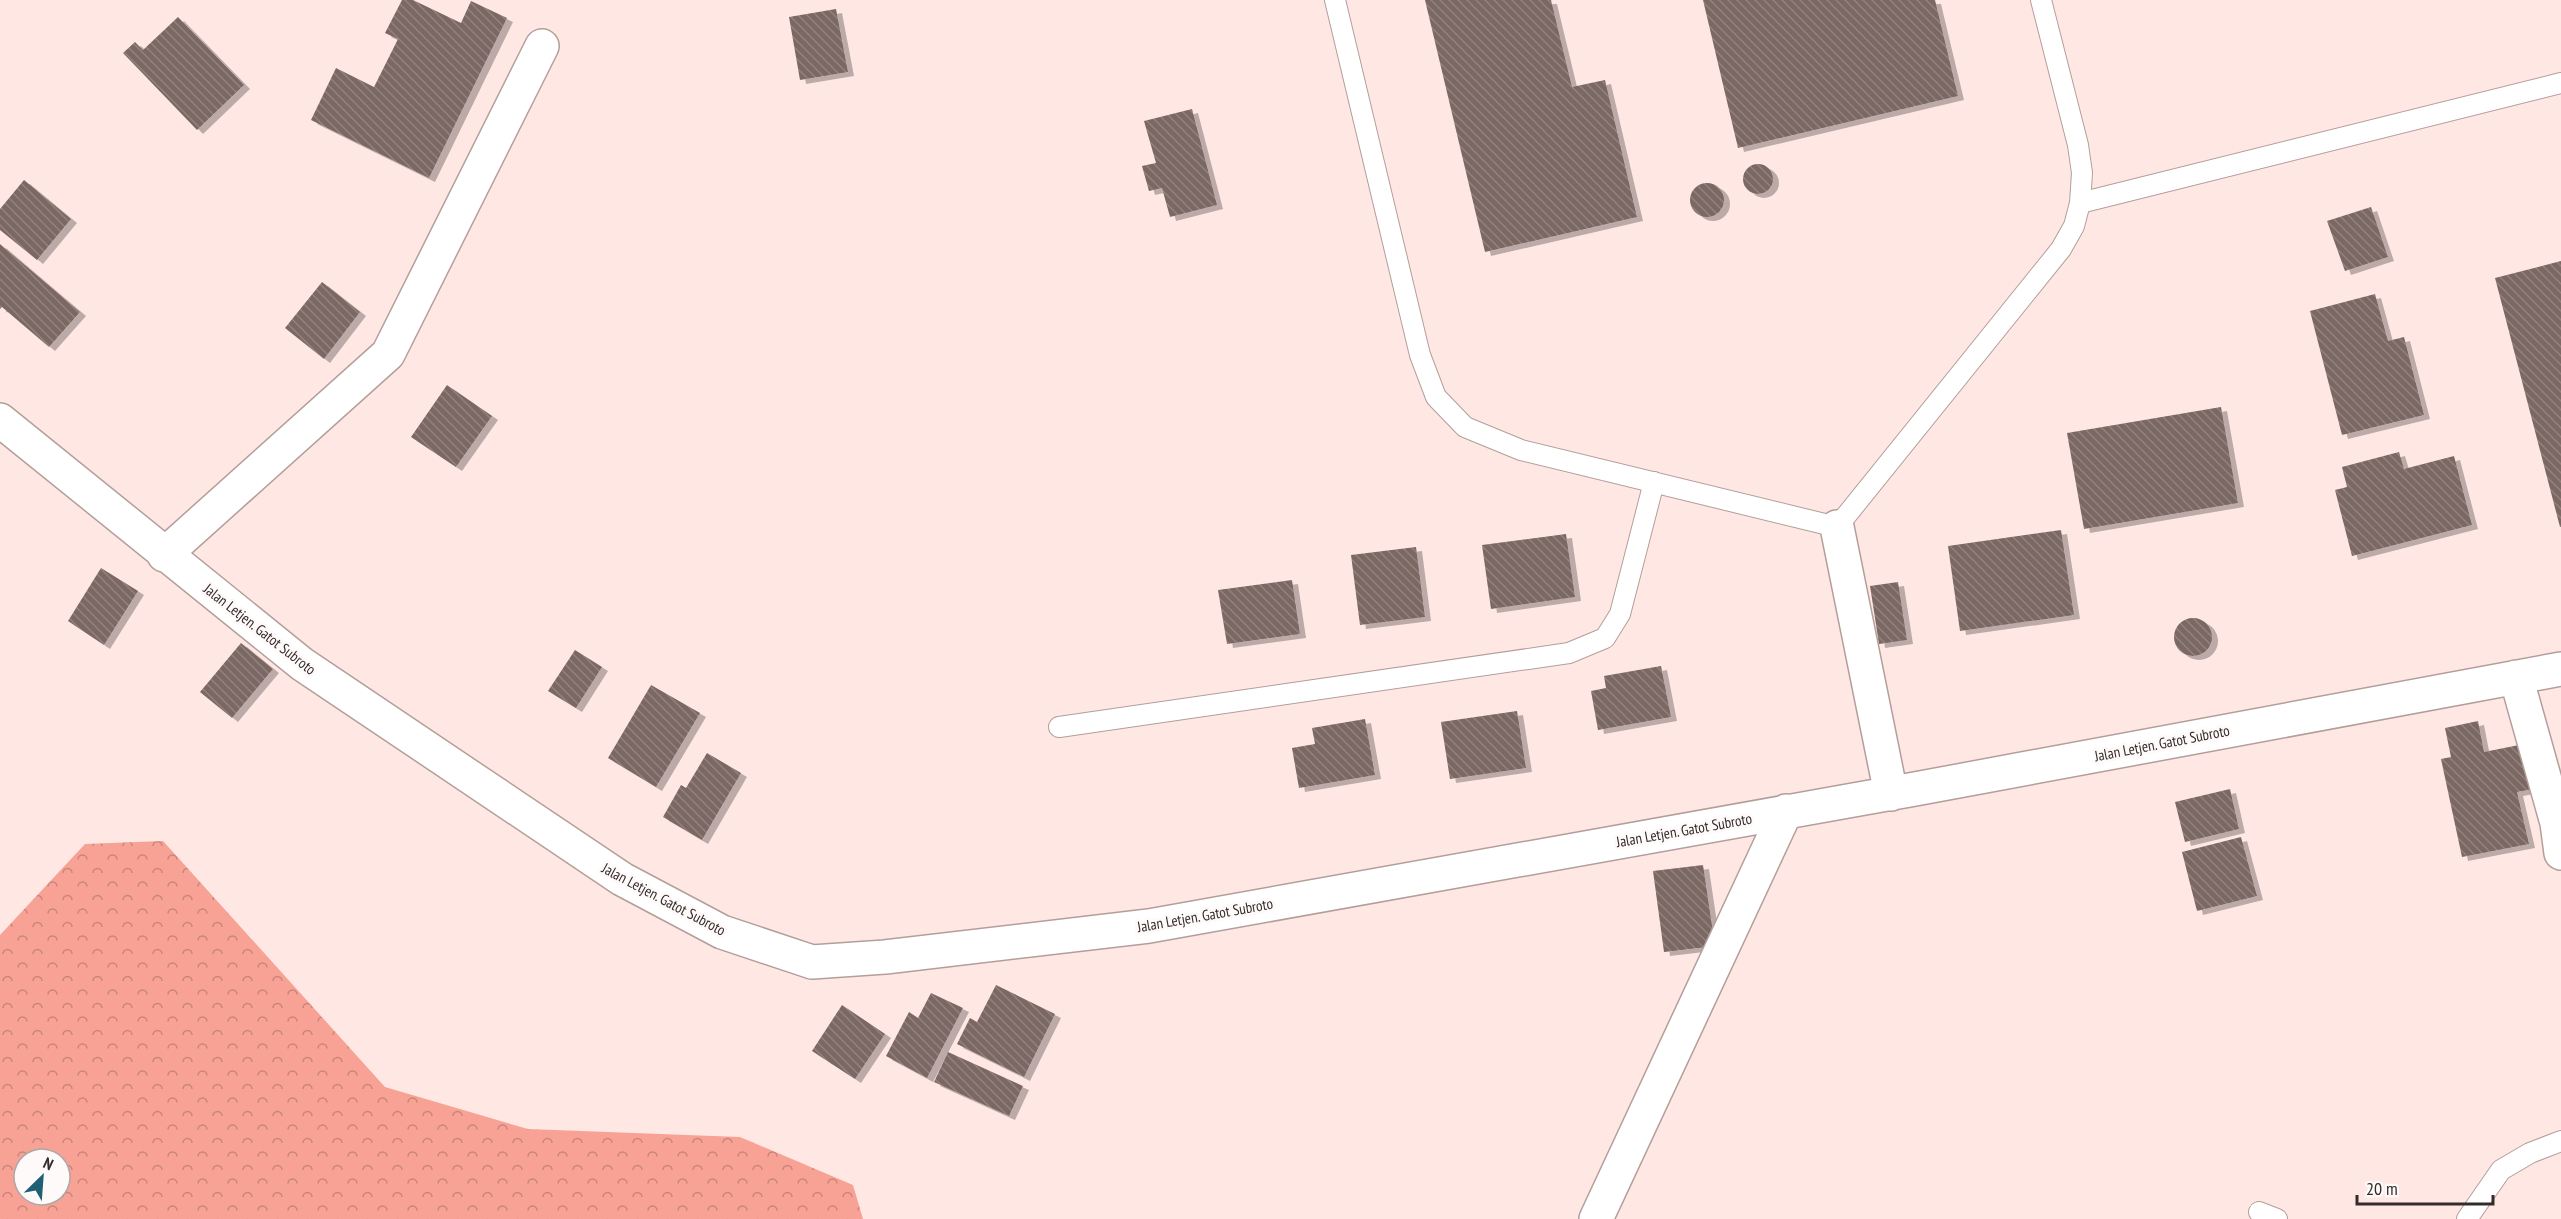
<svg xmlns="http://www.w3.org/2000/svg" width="2561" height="1219" viewBox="0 0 2561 1219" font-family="'PT Sans Narrow',sans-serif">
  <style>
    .forest { fill: url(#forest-crowns); fill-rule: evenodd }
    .building { fill: url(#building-back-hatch); filter: url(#shadow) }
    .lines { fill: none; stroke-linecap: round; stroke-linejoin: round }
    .service-casing { stroke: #b39e9a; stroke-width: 22 }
    .minor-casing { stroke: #b39e9a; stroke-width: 36 }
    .service { stroke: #fff; stroke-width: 20 }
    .minor { stroke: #fff; stroke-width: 33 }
    .labels { text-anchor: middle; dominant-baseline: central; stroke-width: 6; stroke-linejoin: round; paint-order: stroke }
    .street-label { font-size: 15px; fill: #342c2a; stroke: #fefaf9 }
  </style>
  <defs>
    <pattern id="forest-crowns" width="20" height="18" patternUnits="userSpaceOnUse" patternTransform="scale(1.5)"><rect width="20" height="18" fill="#f7a295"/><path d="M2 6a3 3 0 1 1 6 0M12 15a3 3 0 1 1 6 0" fill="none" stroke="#c9847a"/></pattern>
    <pattern id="building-back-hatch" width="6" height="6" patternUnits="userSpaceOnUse" patternTransform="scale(1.5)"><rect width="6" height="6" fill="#7b6764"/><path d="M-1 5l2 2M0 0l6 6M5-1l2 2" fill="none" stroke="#90827f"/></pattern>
    <filter id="shadow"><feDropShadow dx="6" dy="4" stdDeviation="0" flood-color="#0004"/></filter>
  </defs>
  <rect width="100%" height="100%" fill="#ffe8e4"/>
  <path class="forest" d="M163,841L385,1087L528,1129L740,1137L853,1185L863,1219H0V935L85,844ZM24,1159H60V1195H24Z"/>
  <path class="building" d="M402,0H413L461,23L471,1L507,18L429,178L311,120L336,68L374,87L398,39L385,33Z
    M1425,0H1551L1572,87L1605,80L1637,217L1485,252Z
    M1703,0H1935L1958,96L1738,148Z
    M836,9L848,72L800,80L789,17Z
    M178,17L244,85L197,130L123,53L135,42L143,50Z
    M1192,109L1217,205L1170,217L1162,188L1149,191L1142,166L1156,163L1144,121Z
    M1743 179a15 15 0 1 1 30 0a15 15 0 1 1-30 0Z
    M24,180L71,219L37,260L0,230V209Z
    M1690 200a17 17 0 1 1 34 0a17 17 0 1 1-34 0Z
    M2371,207L2388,257L2345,271L2327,221Z
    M0,244L80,312L49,347L2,307L0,309Z
    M2561,261V527H2560L2495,278Z
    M322,282L360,312L324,359L285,328Z
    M2375,294L2388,341L2404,337L2424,415L2342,435L2310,311Z
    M447,385L492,416L456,467L411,437Z
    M2221,407L2238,503L2084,529L2067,433Z
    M2399,452L2404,469L2454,456L2472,525L2352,556L2335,490L2347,487L2342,467Z
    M2061,530L2074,615L1960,631L1948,546Z
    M1566,534L1575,597L1491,609L1482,545Z
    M1416,547L1425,617L1360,625L1351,555Z
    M101,568L138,591L104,645L68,621Z
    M1292,580L1300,634L1227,644L1218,590Z
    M1898,582L1907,640L1879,644L1870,586Z
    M2174 637a19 19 0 1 1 38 0a19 19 0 1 1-38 0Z
    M241,643L273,669L232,718L200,692Z
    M575,650L602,667L576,708L548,691Z
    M1661,666L1671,717L1598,730L1591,691L1606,688L1604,676Z
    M651,685L700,713L656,787L608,758Z
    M1517,711L1526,768L1450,779L1441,722Z
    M1365,719L1375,775L1299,788L1292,748L1315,744L1312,728Z
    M2478,721L2484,752L2524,744L2533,789L2517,792L2529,844L2462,857L2441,759L2451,757L2445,728Z
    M707,753L741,773L702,840L663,817L681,785L686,788Z
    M2230,789L2239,829L2185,842L2175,802Z
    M2241,837L2257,896L2197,911L2182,852Z
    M1703,865L1715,946L1664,952L1653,871Z
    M996,985L1055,1014L1024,1077L957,1044L970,1018L977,1022Z
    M931,993L963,1008L927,1078L886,1056L909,1012L918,1018Z
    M842,1005L885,1034L855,1079L812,1051Z
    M948,1052L1023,1086L1009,1116L934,1082Z"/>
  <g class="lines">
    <defs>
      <path id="service" d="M1335,0L1420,355L1436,397L1465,427L1521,450L1837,527L2061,249L2074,226L2080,203L2082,173L2078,145L2041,0
        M2080,203L2561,83
        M1059,727L1569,653L1605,638L1620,614L1654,482
        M2259,1212L2277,1219
        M2467,1219L2501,1170L2530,1153L2561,1141"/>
      <path id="minor" d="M0,420L302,664L622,879L722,932L812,962L885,957L1149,926L1915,789L2561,669
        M1837,527L1891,794
        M164,555L388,354L542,46
        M2516,677L2557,823L2561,853
        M1596,1219L1786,811"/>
    </defs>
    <use href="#service" class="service-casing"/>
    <use href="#minor" class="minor-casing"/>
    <use href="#service" class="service"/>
    <use href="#minor" class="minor"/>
  </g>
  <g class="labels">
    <g class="street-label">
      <text transform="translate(260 629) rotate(38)">Jalan Letjen. Gatot Subroto</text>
      <text transform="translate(2162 743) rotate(-11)">Jalan Letjen. Gatot Subroto</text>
      <text transform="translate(1684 830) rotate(-10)">Jalan Letjen. Gatot Subroto</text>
      <text transform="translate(664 899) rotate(28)">Jalan Letjen. Gatot Subroto</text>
      <text transform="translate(1205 915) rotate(-10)">Jalan Letjen. Gatot Subroto</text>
    </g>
  </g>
  <g transform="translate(42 1177) rotate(25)"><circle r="28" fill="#fefaf9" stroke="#ada8a6" stroke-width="1.5"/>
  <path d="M0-4.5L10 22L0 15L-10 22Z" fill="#1f6074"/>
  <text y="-9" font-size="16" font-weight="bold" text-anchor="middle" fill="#342c2a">N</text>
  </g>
  <path d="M2357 1195v9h136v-9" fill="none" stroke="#342c2a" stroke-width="3"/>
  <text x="2366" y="1195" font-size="18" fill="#342c2a" stroke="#fefaf9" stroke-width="4.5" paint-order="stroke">20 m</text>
</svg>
